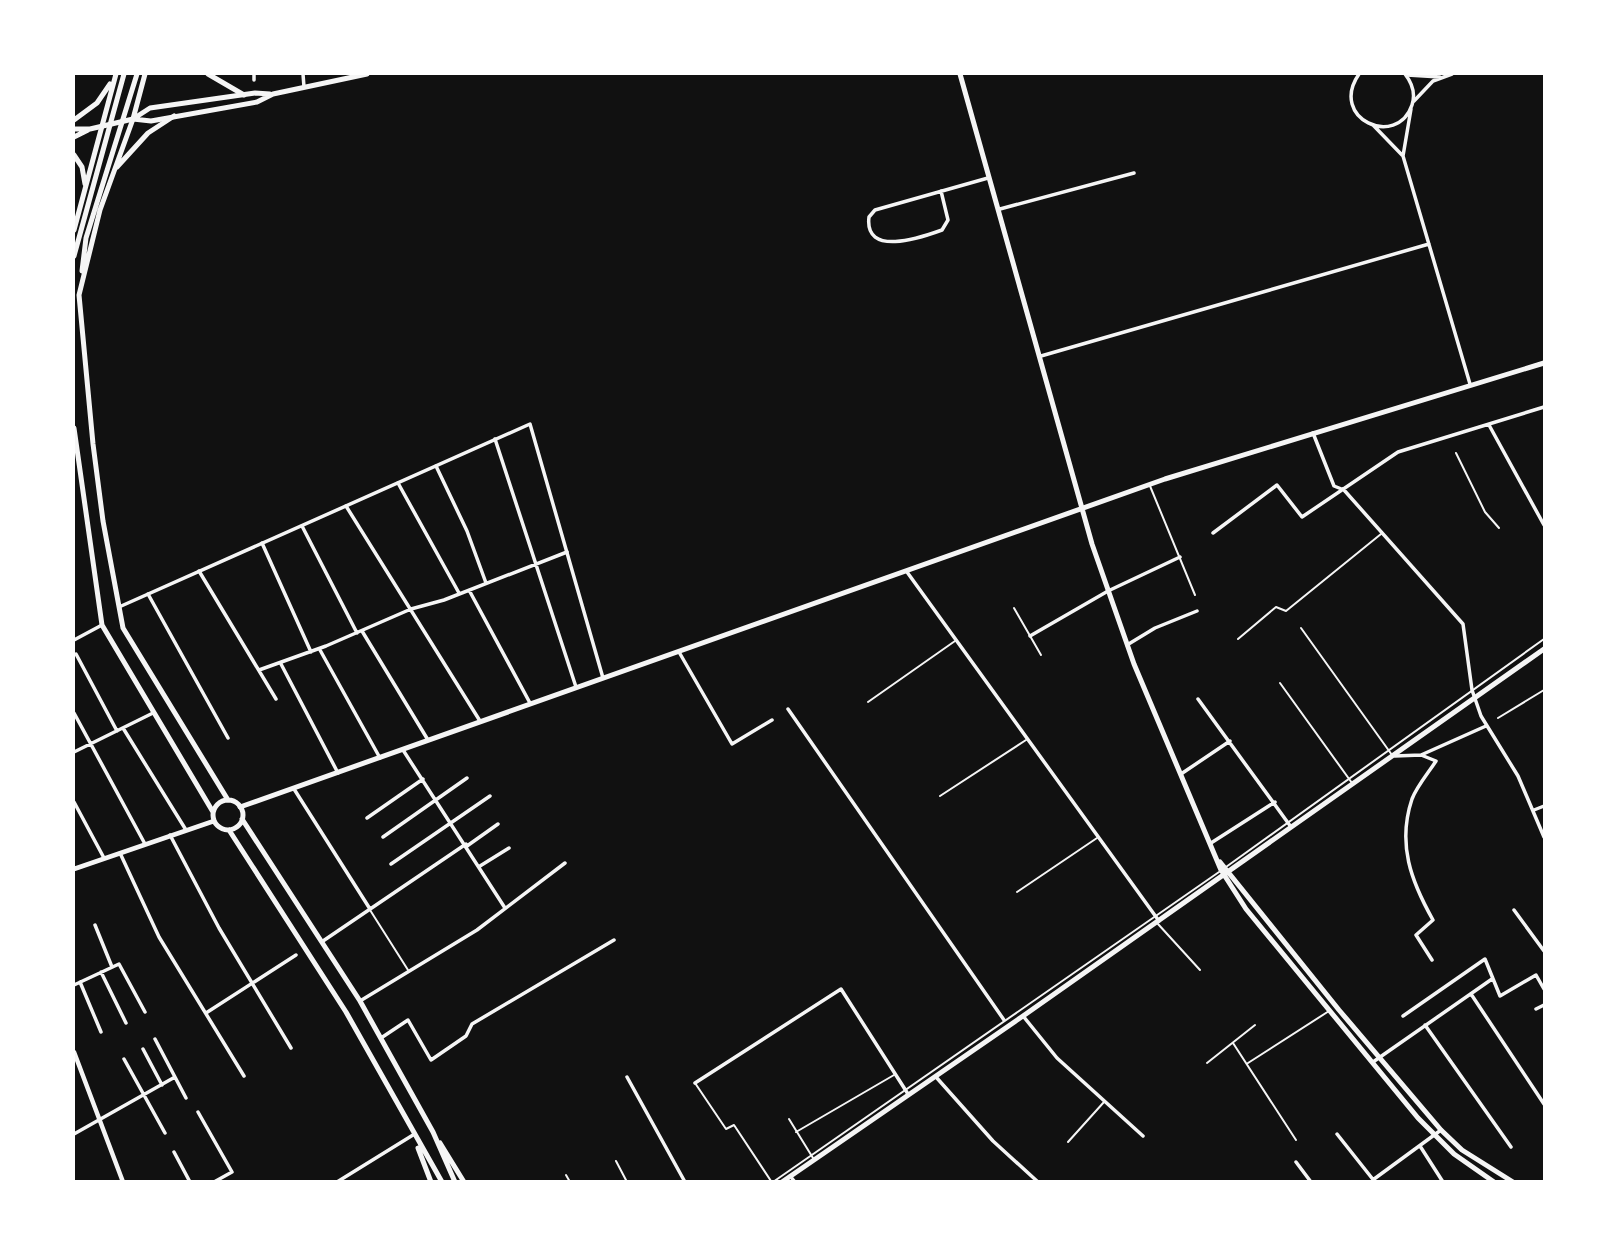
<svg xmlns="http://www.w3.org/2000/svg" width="1618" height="1255" viewBox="0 0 1618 1255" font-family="'Alegreya Sans',sans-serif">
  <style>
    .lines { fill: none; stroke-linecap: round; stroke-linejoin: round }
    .service { stroke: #f5f5f5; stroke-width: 2 }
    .minor { stroke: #f5f5f5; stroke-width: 3.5 }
    .tertiary { stroke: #f5f5f5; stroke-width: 3.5 }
    .secondary { stroke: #f5f5f5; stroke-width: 4.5 }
    .primary { stroke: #f5f5f5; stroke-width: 5 }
    .trunk { stroke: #f5f5f5; stroke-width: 5 }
  </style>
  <rect width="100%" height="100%" fill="#111"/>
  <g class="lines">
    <path class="service" d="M1456,453L1485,512L1499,528
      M1150,486L1195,595
      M1014,608L1041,655
      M1301,628L1392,755
      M1238,639L1276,607L1286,611L1381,534
      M1280,683L1352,783
      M868,702L955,641
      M1498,718L1544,690
      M940,796L1026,740
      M1226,867L1544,639
      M1017,892L1097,838
      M370,910L408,970
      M1158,924L1200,970
      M1233,1043L1296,1140
      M1207,1063L1255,1025
      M1248,1063L1329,1011
      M695,1083L726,1129L734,1125L771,1181
      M789,1119L813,1158
      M796,1132L894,1075
      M1068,1142L1104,1102
      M616,1161L627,1182
      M566,1175L570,1182
      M773,1182L1219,872"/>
    <path class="minor" d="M254,74V80
      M303,74L304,87
      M1407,75L1440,77
      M1414,101L1433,81L1452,74
      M941,191L948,220L942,230C920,238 864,257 869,217L875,210L988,178
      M1000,209L1134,173
      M1489,425L1544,525
      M1313,433L1334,486L1344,490L1463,624L1472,690L1481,716L1518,776L1544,837
      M495,439L576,687
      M436,466L467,531L486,583
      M398,483L459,593
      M346,506L480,721
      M302,526L357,633
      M1213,533L1277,485L1302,517L1398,452L1544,407
      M262,543L311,652
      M199,571L276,699
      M907,572L1159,921
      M469,590L530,703
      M148,594L228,738
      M362,631L428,740
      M1030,636L1108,591L1180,557
      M1127,645L1155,628L1197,611
      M320,650L380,758
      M679,652L732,744L772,720
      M76,654L117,731
      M281,664L338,773
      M259,670L326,646L411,609L444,600L567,552
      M1198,699L1291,827
      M74,713L145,844
      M123,728L186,830
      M403,750L505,908
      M74,752L153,713
      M1421,755L1486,726
      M1395,756L1421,755L1436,761C1429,772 1417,786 1412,799C1397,844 1411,881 1433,920L1416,935L1432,960
      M1181,774L1230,741
      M294,789L370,909
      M74,802L104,858
      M1534,810L1544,806
      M367,818L423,779
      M170,835L219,928L291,1048
      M383,837L467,778
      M1211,843L1275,802
      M467,846L498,824
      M120,853L159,937L244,1076
      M391,864L490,796
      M480,866L509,848
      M1514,910L1544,951
      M95,925L112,967
      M323,941L466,844
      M101,972L126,1023
      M80,982L101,1032
      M74,985L119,964L145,1012
      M1471,994L1544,1104
      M1536,1009L1544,1005
      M206,1013L296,955
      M1023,1016L1057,1058L1143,1136
      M1403,1016L1485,959L1500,996L1536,975L1544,989
      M1425,1025L1511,1147
      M381,1038L408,1020L431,1060L466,1036L472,1024L614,940
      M155,1039L186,1098
      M143,1049L162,1085
      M124,1059L165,1133
      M1373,1062L1492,979
      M627,1077L685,1182
      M695,1083L841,989L908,1094
      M198,1112L232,1172L214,1182
      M74,1134L175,1077
      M1337,1134L1375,1182
      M1420,1146L1443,1182
      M174,1152L190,1182
      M1296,1162L1311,1182
      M790,1176L795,1182
      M337,1182L413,1135
      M1370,1182L1441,1130"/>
    <path class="tertiary" d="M1359,74C1328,119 1397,149 1412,105C1416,93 1412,83 1405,74
      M1411,109L1403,156L1470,384
      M1373,125L1402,155
      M1041,356L1429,244
      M119,607L530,424L603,678
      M74,640L102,625
      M788,709L1004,1020
      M360,1001L477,930L565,863
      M936,1077L993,1141L1038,1182"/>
    <path class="secondary" d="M74,869L214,821
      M74,1052L123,1182"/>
    <path class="primary" d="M960,74L1092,544L1134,664L1221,870L1246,909L1418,1118L1454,1154L1494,1182
      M133,119L151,121L257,102L273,94L367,74
      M74,129H90L133,119L150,108L255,93L270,94
      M74,137L88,130
      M240,807L1165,479L1544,363
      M1220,862L1339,1010L1441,1130L1462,1150L1513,1182
      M782,1182L1023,1016L1544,649"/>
    <path class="trunk" d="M145,74L133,119L100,210L79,295L93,444L103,521L123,628L228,800
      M208,74L244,95
      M74,120L97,103L110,84
      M74,155L82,167L85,184
      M117,167L148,133L174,116
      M74,230L116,74
      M74,256L124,74
      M82,271L86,238L137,74
      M74,428L102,625L213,812
      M213 815a15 15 0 1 1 30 0a15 15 0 1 1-30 0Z
      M242,819L360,1001L433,1132L455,1182
      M229,830L346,1012L442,1182
      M440,1143L464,1182
      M418,1148L431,1182"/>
  </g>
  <rect width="1618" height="1255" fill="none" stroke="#ffffff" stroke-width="150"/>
</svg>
